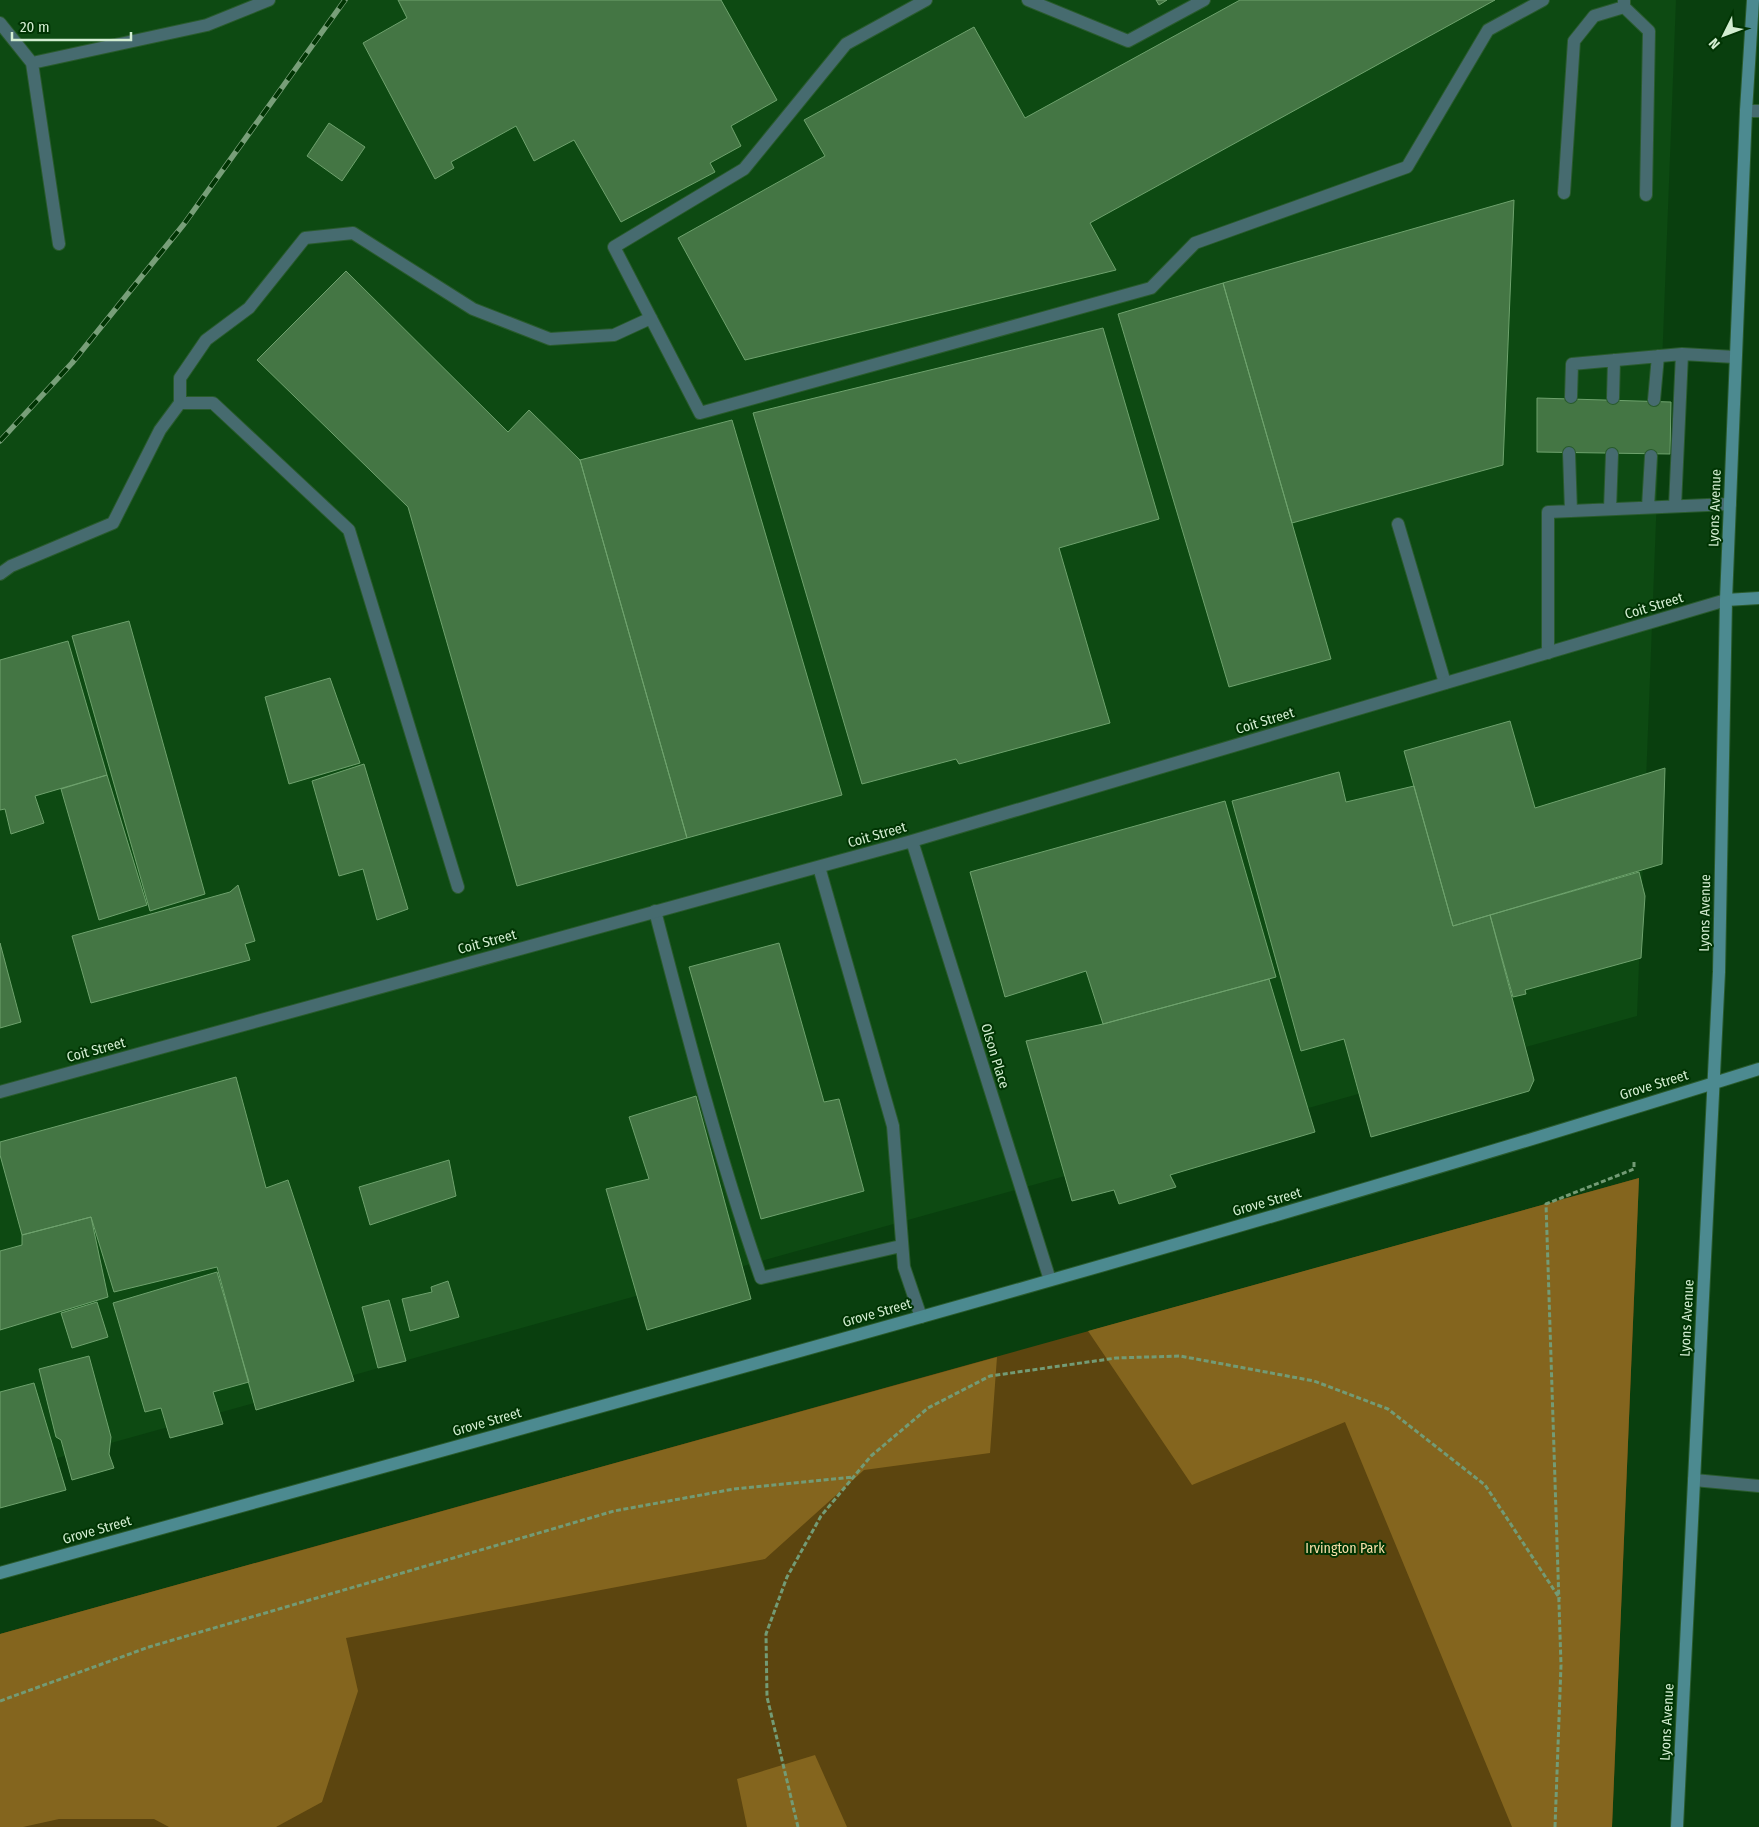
<svg xmlns="http://www.w3.org/2000/svg" width="1759" height="1827" viewBox="0 0 1759 1827" font-family="'Fira Sans Condensed',sans-serif">
  <style>
    .built { fill: #0d4a12 }
    .green { fill: #5c450f }
    .forest { fill: #84651e }
    .building { fill: #447644; stroke: #6ea26d }
    .lines { fill: none; stroke-linecap: round; stroke-linejoin: round }
    .lane-casing { stroke: #295b2d; stroke-width: 14 }
    .street-casing { stroke: #295b2d; stroke-width: 14 }
    .secondary-casing { stroke: #295b2d; stroke-width: 14 }
    .path { stroke: #739b75; stroke-width: 3; stroke-dasharray: 5 2.5; stroke-linecap: butt }
    .lane { stroke: #466b6f; stroke-width: 12 }
    .street { stroke: #466b6f; stroke-width: 12 }
    .secondary { stroke: #4c8a90; stroke-width: 12 }
    .rail-casing { stroke: #789f79; stroke-width: 5.5 }
    .rail { stroke: #003403; stroke-width: 4; stroke-dasharray: 11; stroke-linecap: butt }
    .labels { text-anchor: middle; dominant-baseline: central; stroke-width: 4; stroke-linejoin: round; paint-order: stroke }
    .street-label { font-size: 14px; fill: #d2edd1; stroke: #003403 }
    .park-label { font-size: 14px; fill: #fadfaa; stroke: #003403 }
  </style>
  <rect width="100%" height="100%" fill="#093f0e"/>
  <path class="built" d="M0,0H1676L1637,1016L0,1474Z"/>
  <path class="green" d="M1639,1178L1612,1827H0V1634Z"/>
  <path class="forest" d="M1639,1178L1612,1827H1512L1345,1422L1192,1485L1088,1331Z
    M997,1357L990,1453L864,1470L765,1559L346,1638L358,1691L322,1802L276,1827H169L154,1819H59L23,1827H0V1634Z
    M815,1755L847,1827H747L737,1779Z"/>
  <path class="building" d="M398,0H721L777,100L731,126L741,146L710,163L715,172L621,222L574,140L534,161L516,126L451,162L454,168L435,179L363,43L407,18Z
    M1156,0H1167L1159,5Z
    M1240,0H1495L1090,223L1116,270L745,360L678,238L825,156L804,120L974,27L1025,118Z
    M329,123L365,147L342,181L307,156Z
    M1514,200L1503,465L1292,523L1223,283Z
    M346,271L508,432L529,410L580,460L687,838L517,886L408,507L257,360Z
    M1223,283L1331,659L1229,687L1118,314Z
    M1103,328L1159,519L1059,548L1110,723L959,764L956,759L862,784L753,413Z
    M1537,398L1671,402L1670,454L1537,452Z
    M732,420L842,795L687,838L580,460Z
    M129,621L205,894L150,911L72,636Z
    M68,641L107,775L35,796L44,823L11,834L5,809L0,810V660Z
    M330,678L360,763L289,784L265,697Z
    M1510,721L1535,808L1665,768L1662,864L1453,926L1404,751Z
    M364,764L408,909L377,920L363,869L339,876L312,781Z
    M1339,772L1346,802L1414,786L1453,926L1490,915L1534,1080L1529,1091L1371,1137L1344,1039L1301,1051L1232,801Z
    M107,775L147,905L99,920L61,789Z
    M1225,801L1276,977L1103,1024L1086,971L1005,997L970,872Z
    M1639,872L1645,896L1641,958L1525,990L1526,994L1513,997L1490,915Z
    M238,885L255,941L245,944L250,960L91,1003L72,936L230,892Z
    M0,943L21,1022L0,1028Z
    M779,943L824,1102L839,1099L864,1191L761,1219L689,967Z
    M1269,979L1315,1132L1170,1175L1176,1187L1119,1204L1114,1190L1072,1201L1026,1041L1103,1024Z
    M236,1077L266,1188L288,1180L354,1381L256,1410L217,1267L114,1292L91,1217L22,1235L0,1155V1142Z
    M696,1096L751,1299L647,1330L606,1189L649,1179L629,1117Z
    M449,1160L456,1196L370,1225L359,1187Z
    M91,1217L108,1297L0,1330V1251L22,1245V1235Z
    M217,1272L249,1382L213,1392L223,1424L170,1438L161,1408L145,1412L113,1303Z
    M448,1281L459,1317L410,1331L402,1299L432,1292L431,1287Z
    M389,1300L406,1361L378,1368L362,1307Z
    M97,1302L108,1337L72,1348L61,1313Z
    M89,1356L111,1437L109,1454L114,1468L72,1480L61,1440L56,1437L39,1369Z
    M34,1383L66,1490L0,1508V1392Z"/>
  <g class="lines">
    <defs>
      <path id="lane" d="M926,0L846,44L744,169L614,247L700,413L1151,288L1195,243L1407,167L1488,30L1543,0
        M1028,0L1128,41L1204,0
        M1624,7L1649,31L1646,195
        M0,23L32,63L59,244
        M32,63L207,25L269,0
        M1564,193L1574,41L1594,16L1624,7V0
        M1571,397L1572,364L1682,354
        M1613,398L1614,360
        M1654,400L1658,356
        M180,403V378L206,340L249,308L305,238L353,233L473,309L550,339L614,335L651,318
        M1569,453L1571,511
        M1675,506L1682,354L1735,357
        M1648,507L1651,456
        M1610,509L1612,454
        M1398,524L1445,683
        M0,574L11,566L113,523L160,430L180,403H213L349,530L458,887
        M1548,653V512L1730,504
        M819,867L893,1126L904,1267L921,1317
        M655,911C687,1034 719,1157 761,1278L901,1246"/>
      <path id="street" d="M1746,111H1759
        M912,841L1050,1280
        M0,1092L912,841L1726,600
        M1694,1480L1759,1486"/>
      <path id="secondary" d="M1726,600L1759,598
        M0,1573C588,1409 1177,1252 1759,1069
        M1677,1827L1719,972L1726,600L1746,111L1753,0"/>
    </defs>
    <use href="#lane" class="lane-casing"/>
    <use href="#street" class="street-casing"/>
    <use href="#secondary" class="secondary-casing"/>
    <path class="path" d="M0,1701L149,1647L614,1511L734,1489L853,1477
      M798,1827L767,1697L766,1634L787,1577L821,1516L871,1456L928,1408L990,1376L1116,1358L1180,1356L1314,1381L1388,1409L1485,1485L1560,1599
      M1555,1827L1561,1665L1546,1204L1634,1169V1161"/>
    <use href="#lane" class="lane"/>
    <use href="#street" class="street"/>
    <use href="#secondary" class="secondary"/>
    <defs>
      <path id="rail" d="M0,441L72,363L184,224L345,0"/>
    </defs>
    <use href="#rail" class="rail-casing"/>
    <use href="#rail" class="rail"/>
  </g>
  <g class="labels">
    <g class="street-label">
      <text transform="translate(1715 508) rotate(-88)">Lyons Avenue</text>
      <text transform="translate(1654 606) rotate(-17)">Coit Street</text>
      <text transform="translate(1265 721) rotate(-17)">Coit Street</text>
      <text transform="translate(877 835) rotate(-16)">Coit Street</text>
      <text transform="translate(1705 913) rotate(-89)">Lyons Avenue</text>
      <text transform="translate(487 942) rotate(-15)">Coit Street</text>
      <text transform="translate(96 1050) rotate(-15)">Coit Street</text>
      <text transform="translate(995 1056) rotate(73)">Olson Place</text>
      <text transform="translate(1654 1085) rotate(-17)">Grove Street</text>
      <text transform="translate(1267 1202) rotate(-16)">Grove Street</text>
      <text transform="translate(877 1313) rotate(-16)">Grove Street</text>
      <text transform="translate(1687 1318) rotate(-87)">Lyons Avenue</text>
      <text transform="translate(487 1422) rotate(-16)">Grove Street</text>
      <text transform="translate(97 1530) rotate(-16)">Grove Street</text>
      <text transform="translate(1667 1722) rotate(-87)">Lyons Avenue</text>
    </g>
    <g class="park-label">
      <text x="1345" y="1548">Irvington Park</text>
    </g>
  </g>
  <g transform="translate(1724 35) rotate(228)" stroke="#003403" stroke-width="4" paint-order="stroke">
  <path d="M0-4L9 19L0 12L-9 19Z" fill="#d2edd1"/>
  <text y="-8" font-size="14" font-weight="bold" text-anchor="middle" fill="#d2edd1">N</text>
  </g>
  <path d="M12 32v8h119v-8" fill="none" stroke="#d2edd1" stroke-width="2.5"/>
  <text x="20" y="32" font-size="15" fill="#d2edd1" stroke="#003403" stroke-width="4" paint-order="stroke">20 m</text>
</svg>
